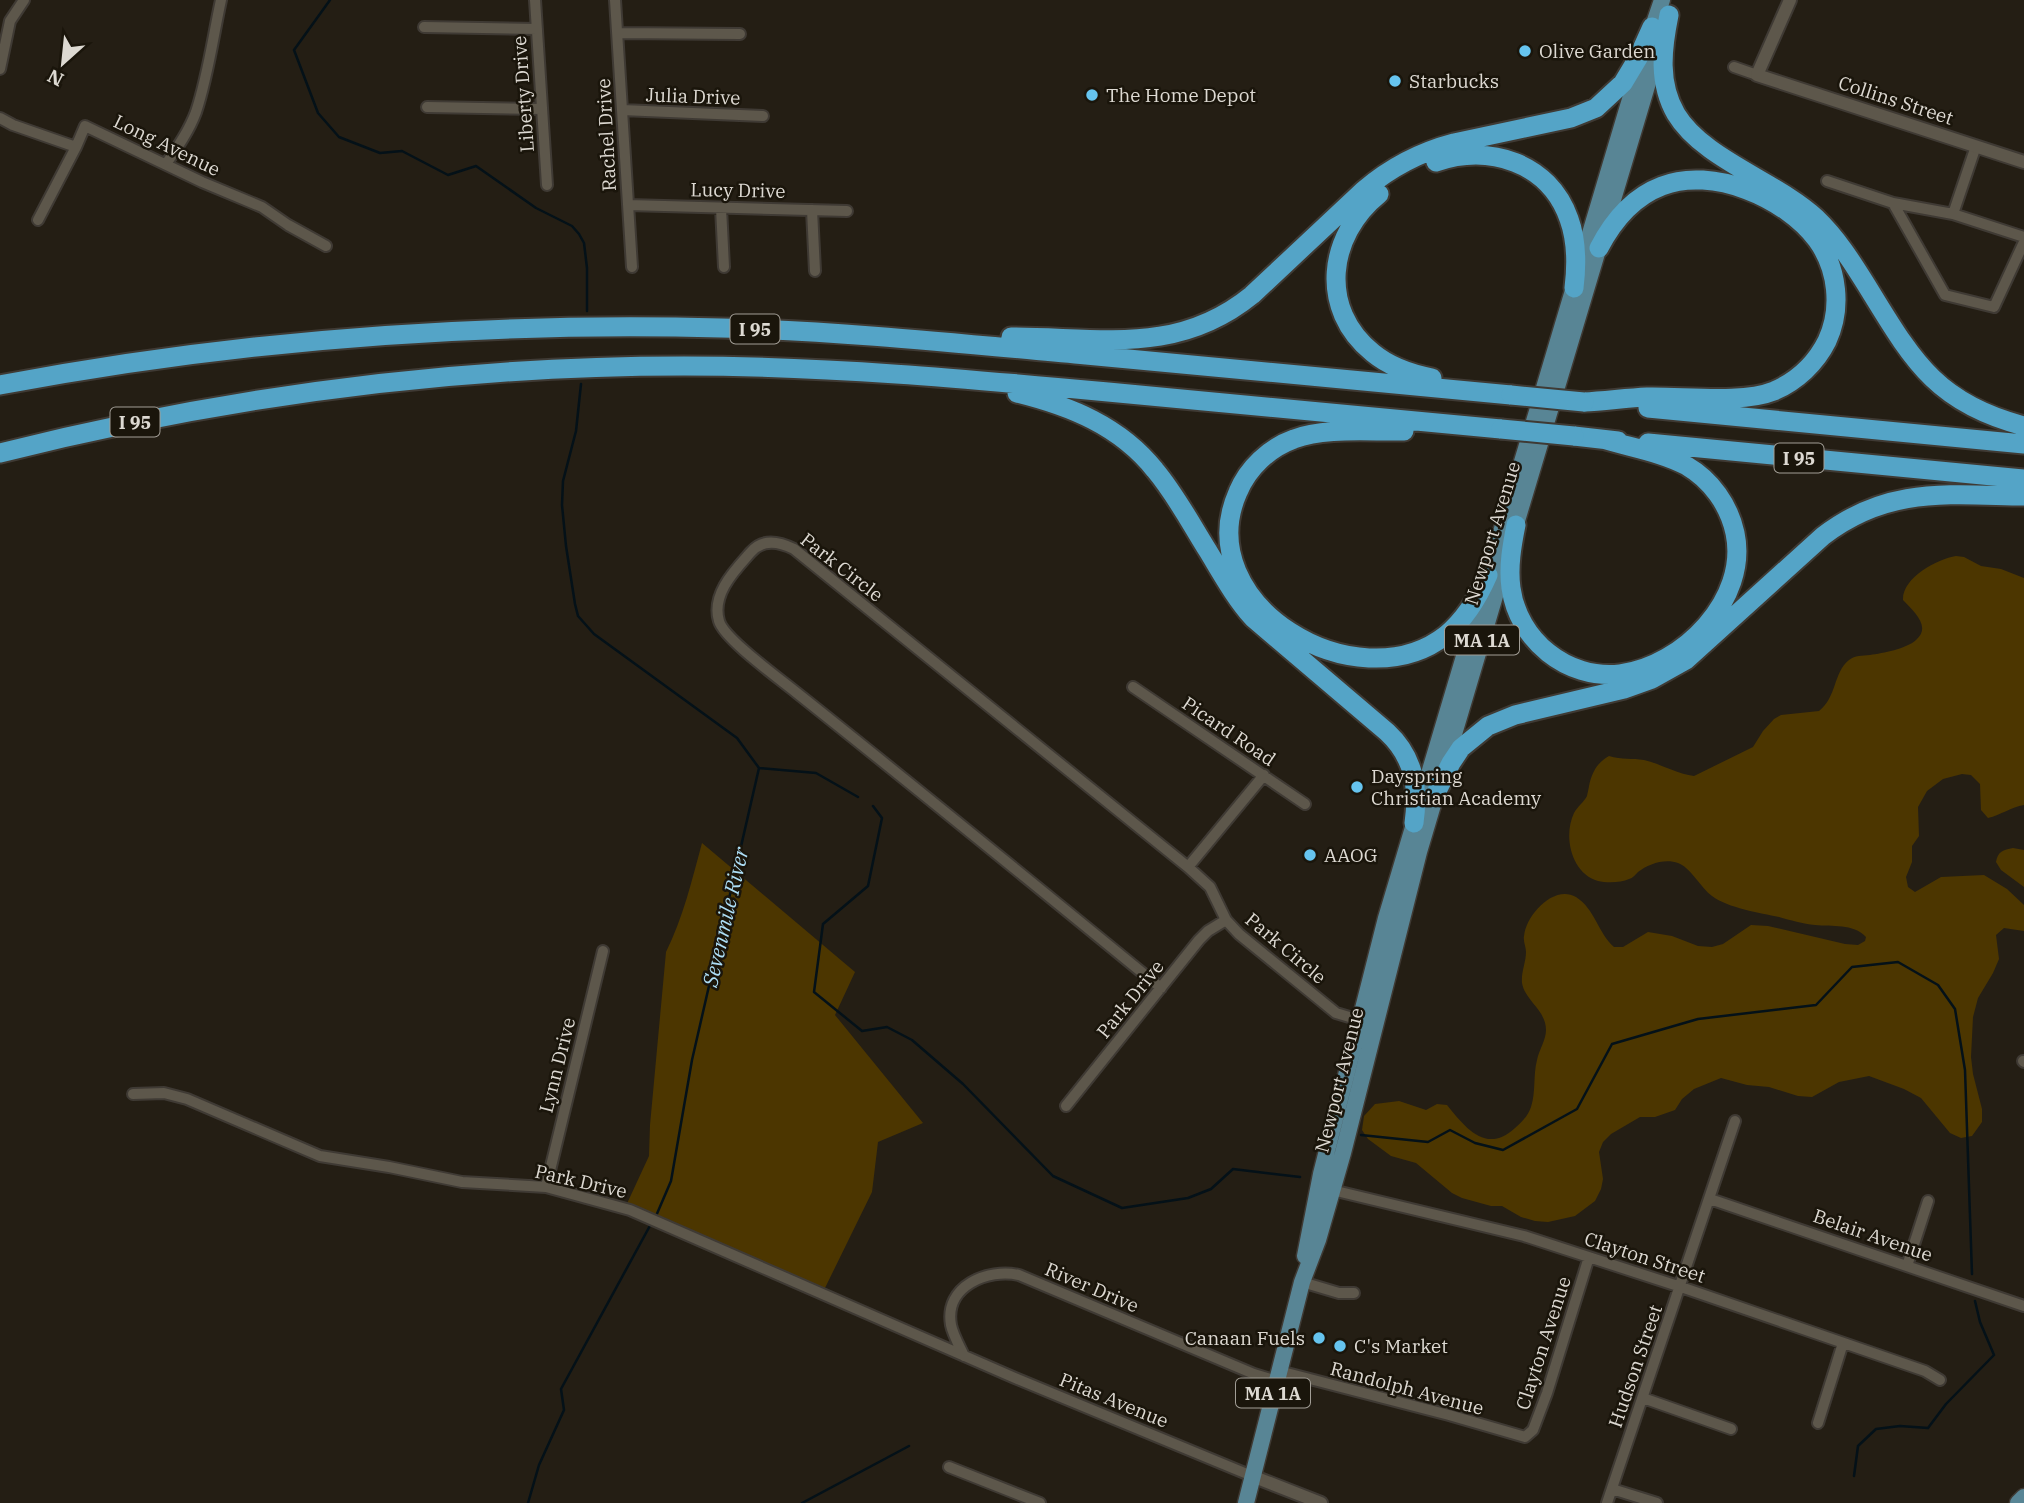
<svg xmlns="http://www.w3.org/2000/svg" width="2024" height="1503" viewBox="0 0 2024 1503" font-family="'IBM Plex Serif',serif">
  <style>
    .green { fill: #4c3600 }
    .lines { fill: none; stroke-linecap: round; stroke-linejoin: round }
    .stream { stroke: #041118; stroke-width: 2.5 }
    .minor-casing { stroke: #3f3a34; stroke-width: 14 }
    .tertiary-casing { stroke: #3f3a34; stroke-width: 16 }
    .primary-casing { stroke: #3f3a34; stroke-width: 19 }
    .motorway-casing { stroke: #3f3a34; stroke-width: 23 }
    .minor { stroke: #5d574b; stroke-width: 10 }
    .tertiary { stroke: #5d574b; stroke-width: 12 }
    .primary { stroke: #588595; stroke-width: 16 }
    .motorway { stroke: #54a4c7; stroke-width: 19 }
    .motorway-bridge-casing { stroke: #3f3a34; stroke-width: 23; stroke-linecap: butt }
    .motorway-bridge { stroke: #54a4c7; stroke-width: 19 }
    .poi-dot { fill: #66c4ef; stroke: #1a150b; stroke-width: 2.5 }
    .labels { text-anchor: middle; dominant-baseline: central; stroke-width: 5; stroke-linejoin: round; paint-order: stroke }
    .shield { fill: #1a150b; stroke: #a29e96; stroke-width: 2 }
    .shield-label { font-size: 18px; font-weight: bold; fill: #ddd9d2 }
    .poi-label { font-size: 19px; fill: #ddd9d2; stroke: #1a150b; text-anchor: start }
    .street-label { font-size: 19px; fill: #ddd9d2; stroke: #1a150b }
    .water-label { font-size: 21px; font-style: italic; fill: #addef6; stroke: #1a150b }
  </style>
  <rect width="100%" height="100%" fill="#241e14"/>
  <path class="green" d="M1956,556L1964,557L1981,566L2001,569L2024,578V805C2011,807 2001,815 1988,818L1981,810L1980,784L1971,775L1962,774L1943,779L1927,791L1918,807L1919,836L1912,846V862L1906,877L1908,887L1915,892L1941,877L1984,875L2007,889L2024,905V931L2004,928L1996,935L1999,959L1993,973L1978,998L1973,1017L1971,1057L1973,1074L1982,1109V1122L1972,1136L1961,1138L1950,1133L1921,1098L1904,1089L1869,1076L1839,1082L1812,1097L1798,1096L1769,1087L1747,1085L1721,1078L1694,1089L1682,1099L1675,1110L1655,1117H1640L1611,1134L1603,1142L1599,1152L1603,1179L1601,1189L1595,1201L1575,1216L1548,1222L1535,1221L1521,1217L1502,1206H1491L1462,1198L1452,1193L1416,1163L1391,1156L1368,1139L1362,1130L1364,1116L1375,1104L1399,1101L1426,1110L1437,1104L1447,1105C1465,1127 1486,1155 1515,1128C1521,1123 1528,1116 1531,1107C1536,1092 1533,1075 1537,1060C1539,1050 1546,1040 1546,1030C1546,1010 1525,1001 1522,983C1521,972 1526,962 1526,952C1526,947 1523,941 1524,936C1526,915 1554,884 1576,897C1595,909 1598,933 1614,947H1623L1648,932L1672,936L1698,946L1712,947L1723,944L1751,925L1768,926L1845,944L1858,945L1865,941L1866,937C1853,923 1832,927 1815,925C1803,924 1790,920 1779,917C1760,913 1728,908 1712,896C1701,888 1690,867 1678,863C1665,858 1648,864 1638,872C1635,875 1633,878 1629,879C1621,883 1606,883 1598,881C1571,873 1563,836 1574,813C1577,807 1584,802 1587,796C1587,796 1589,787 1589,786C1592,772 1597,763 1609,756C1622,760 1632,758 1644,760C1661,764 1677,774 1694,776L1753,747L1763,731L1774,719L1781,715L1819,711C1837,697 1833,673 1849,660C1855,655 1862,656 1870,655C1883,653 1906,649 1916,640C1932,626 1913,611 1903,600C1902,578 1937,559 1956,556Z
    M702,843L855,972L835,1015L923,1123L878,1142L872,1192L824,1290L663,1217L634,1214L624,1210L649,1156L650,1125L666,952C683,918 692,880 702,843Z
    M2013,848L2024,850V887L2001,870L1996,862C1998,851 2003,850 2013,848Z"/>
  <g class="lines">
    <path class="stream" d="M330,0L294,50L318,113L339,137L380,153L402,151L448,175L476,166L536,208L572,226L579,234L584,243L587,268V311
      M581,384L576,431L563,481L562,505L566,546L575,604L578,616L594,634L737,738L759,768L692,1060L671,1181L656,1216
      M759,768L816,773L858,797
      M873,806L882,818L868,886L823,924L814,992L862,1031L887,1027L912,1040L963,1084L1053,1176L1122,1208L1188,1198L1211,1189L1233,1169L1300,1177
      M1361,1135L1428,1142L1450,1130L1475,1143L1503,1150L1577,1109L1612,1044L1698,1019L1816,1005L1852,967L1898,962L1938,985L1955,1009L1965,1070L1972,1274
      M1854,1476L1858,1446L1876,1429L1900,1426L1928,1428L1946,1404L1994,1355L1980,1322L1975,1301
      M528,1503L539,1465L564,1410L561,1389L652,1222
      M802,1503L909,1446"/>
    <defs>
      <path id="minor" d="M535,0L547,185
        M615,0L632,267
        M424,27L537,29
        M618,33L740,34
        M1734,67L1757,75
        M0,69L10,21L24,0
        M427,107L542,109
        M622,110L763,116
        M0,118L13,125L76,147
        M166,164C177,148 189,131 196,112C208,76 213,37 221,0
        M1827,181L1893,203
        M628,205L847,211
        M721,208L724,267
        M812,210L815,271
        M1953,214L1976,146
        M38,220L76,147L85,126L202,182L262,207L288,225L326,246
        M2024,237L1953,214L1893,203L1945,295L1994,307L2024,242
        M1133,687L1305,804
        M1188,867L1264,775
        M1161,988C1040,889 919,790 797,693C780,679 724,639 719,621C711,594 735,570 751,552C763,538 780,542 794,549L1188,867L1210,887L1226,920L1239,934L1336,1013L1366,1022
        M2023,1061L2024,1062
        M133,1094L164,1093L187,1099L320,1156L389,1167L462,1182L546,1187L630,1210L1015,1378L1252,1476
        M1066,1106L1199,940L1208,931L1226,920
        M546,1187L603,951
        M1332,1190L1524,1236L1681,1287L1925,1371L1940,1380
        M1710,1199L2024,1306
        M1907,1266L1928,1201
        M1302,1282L1339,1293H1354
        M964,1356C960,1347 953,1335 951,1325C944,1286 988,1268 1019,1275L1254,1374L1277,1381
        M1279,1371L1449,1415L1525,1437L1533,1430L1547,1393L1589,1257
        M1643,1398L1731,1429
        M1818,1423L1843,1343
        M949,1467L1040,1503
        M1612,1489L1657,1503
        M1607,1503L1735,1121"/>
      <path id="tertiary" d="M1790,0L1757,75L2024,162
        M1252,1476L1321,1503"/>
      <path id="primary" d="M1649,38L1662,0
        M1513,534L1659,46
        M1305,1256L1321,1174L1386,918L1642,59
        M1246,1503L1302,1282L1318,1240L1343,1153L1419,852L1506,559
        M2018,1503L2024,1497"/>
      <path id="motorway" d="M1669,15C1662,49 1658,83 1676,114C1703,159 1776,181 1816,218C1837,238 1852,262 1867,286C1912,359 1935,403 2024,426
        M1436,162C1489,144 1549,162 1569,219C1577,241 1577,264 1574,288
        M1379,194C1328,235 1318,309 1373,353C1390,367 1411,374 1432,378
        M1011,337C1100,337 1177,356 1252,295L1364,190C1391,167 1420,152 1454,143L1571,118L1596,108L1623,83L1638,58L1652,27
        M0,385C237,340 480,322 721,328C843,331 965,344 1086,355C1228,369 1370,382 1511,395
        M1017,393C1070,406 1120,426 1155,470C1176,495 1191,524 1208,551C1222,574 1235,598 1253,618L1387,732C1414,757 1419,788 1414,823
        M1584,402C1605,401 1626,398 1647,397C1683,396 1742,404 1774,391C1797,381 1816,363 1827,341C1842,309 1838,269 1817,240C1786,198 1712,166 1662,186C1633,197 1613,221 1599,248
        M1648,408L2024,444
        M1404,431C1372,432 1324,427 1294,439C1269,448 1248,468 1238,492C1188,604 1357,705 1446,635C1465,619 1478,598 1488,575
        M1574,436L1618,441
        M1648,443L2024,479
        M0,453C223,397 454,366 684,366C826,366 967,379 1108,392C1239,405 1370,417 1501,429
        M1516,525C1512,545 1508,567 1511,588C1518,640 1567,680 1620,674C1683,666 1749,599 1735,533C1729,505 1711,480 1687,466C1663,453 1633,448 1606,440
        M1436,793L1451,763L1461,748L1488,726L1515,715L1624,689L1652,679L1686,660L1823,536C1888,486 1948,495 2024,496"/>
    </defs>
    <use href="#minor" class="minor-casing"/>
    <use href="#tertiary" class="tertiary-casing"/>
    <use href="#primary" class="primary-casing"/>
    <use href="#motorway" class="motorway-casing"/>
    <use href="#minor" class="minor"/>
    <use href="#tertiary" class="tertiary"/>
    <use href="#primary" class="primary"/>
    <use href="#motorway" class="motorway"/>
    <defs>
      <path id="motorway-bridge" d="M1511,395L1584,402
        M1501,429L1574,436"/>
    </defs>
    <use href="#motorway-bridge" class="motorway-bridge-casing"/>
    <use href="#motorway-bridge" class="motorway-bridge"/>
  </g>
  <g class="poi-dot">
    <circle cx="1525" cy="51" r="7"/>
    <circle cx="1395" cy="81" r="7"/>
    <circle cx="1092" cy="95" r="7"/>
    <circle cx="1357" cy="787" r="7"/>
    <circle cx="1310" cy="855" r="7"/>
    <circle cx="1319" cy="1338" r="7"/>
    <circle cx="1340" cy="1346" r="7"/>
  </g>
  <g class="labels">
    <g class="shield">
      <rect x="730.5" y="314.5" width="49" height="29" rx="5"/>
      <rect x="110.5" y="407.5" width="49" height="29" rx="5"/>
      <rect x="1774.5" y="443.5" width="49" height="29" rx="5"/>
      <rect x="1445" y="625.5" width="74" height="29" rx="5"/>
      <rect x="1236" y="1378.5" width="74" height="29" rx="5"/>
    </g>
    <g class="shield-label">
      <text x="755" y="329">I 95</text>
      <text x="135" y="422">I 95</text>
      <text x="1799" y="458">I 95</text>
      <text x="1482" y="640">MA 1A</text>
      <text x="1273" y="1393">MA 1A</text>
    </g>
    <g class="poi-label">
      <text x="1539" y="51">Olive Garden</text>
      <text x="1409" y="81">Starbucks</text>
      <text x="1106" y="95">The Home Depot</text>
      <text x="1371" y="776">Dayspring<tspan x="1371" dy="22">Christian Academy</tspan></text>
      <text x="1324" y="855">AAOG</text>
      <text x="1305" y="1338" text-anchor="end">Canaan Fuels</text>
      <text x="1354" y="1346">C's Market</text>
    </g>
    <g class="street-label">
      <text transform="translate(523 94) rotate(-94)">Liberty Drive</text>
      <text transform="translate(693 96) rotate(2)">Julia Drive</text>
      <text transform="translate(1896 100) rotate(18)">Collins Street</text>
      <text transform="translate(606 135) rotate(-93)">Rachel Drive</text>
      <text transform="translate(167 145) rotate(26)">Long Avenue</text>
      <text transform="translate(738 190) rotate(1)">Lucy Drive</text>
      <text transform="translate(1492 533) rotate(-73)">Newport Avenue</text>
      <text transform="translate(842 567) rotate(38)">Park Circle</text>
      <text transform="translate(1229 731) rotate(34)">Picard Road</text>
      <text transform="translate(1286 948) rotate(40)">Park Circle</text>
      <text transform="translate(1130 999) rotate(-51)">Park Drive</text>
      <text transform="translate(557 1065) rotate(-76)">Lynn Drive</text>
      <text transform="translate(1339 1080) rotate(-76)">Newport Avenue</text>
      <text transform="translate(581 1181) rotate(13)">Park Drive</text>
      <text transform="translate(1873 1235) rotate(19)">Belair Avenue</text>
      <text transform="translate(1645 1257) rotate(18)">Clayton Street</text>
      <text transform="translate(1092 1287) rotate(23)">River Drive</text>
      <text transform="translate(1543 1343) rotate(-72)">Clayton Avenue</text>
      <text transform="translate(1635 1366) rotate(-71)">Hudson Street</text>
      <text transform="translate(1407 1388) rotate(15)">Randolph Avenue</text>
      <text transform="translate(1114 1400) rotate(22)">Pitas Avenue</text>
    </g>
    <g class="water-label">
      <text transform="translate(725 917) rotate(-77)">Sevenmile River</text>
    </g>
  </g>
  <g transform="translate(63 63) rotate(207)" stroke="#1a150b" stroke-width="5" paint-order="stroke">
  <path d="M0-5L12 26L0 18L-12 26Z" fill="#ddd9d2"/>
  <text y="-10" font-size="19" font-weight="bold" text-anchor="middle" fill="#ddd9d2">N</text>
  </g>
</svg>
